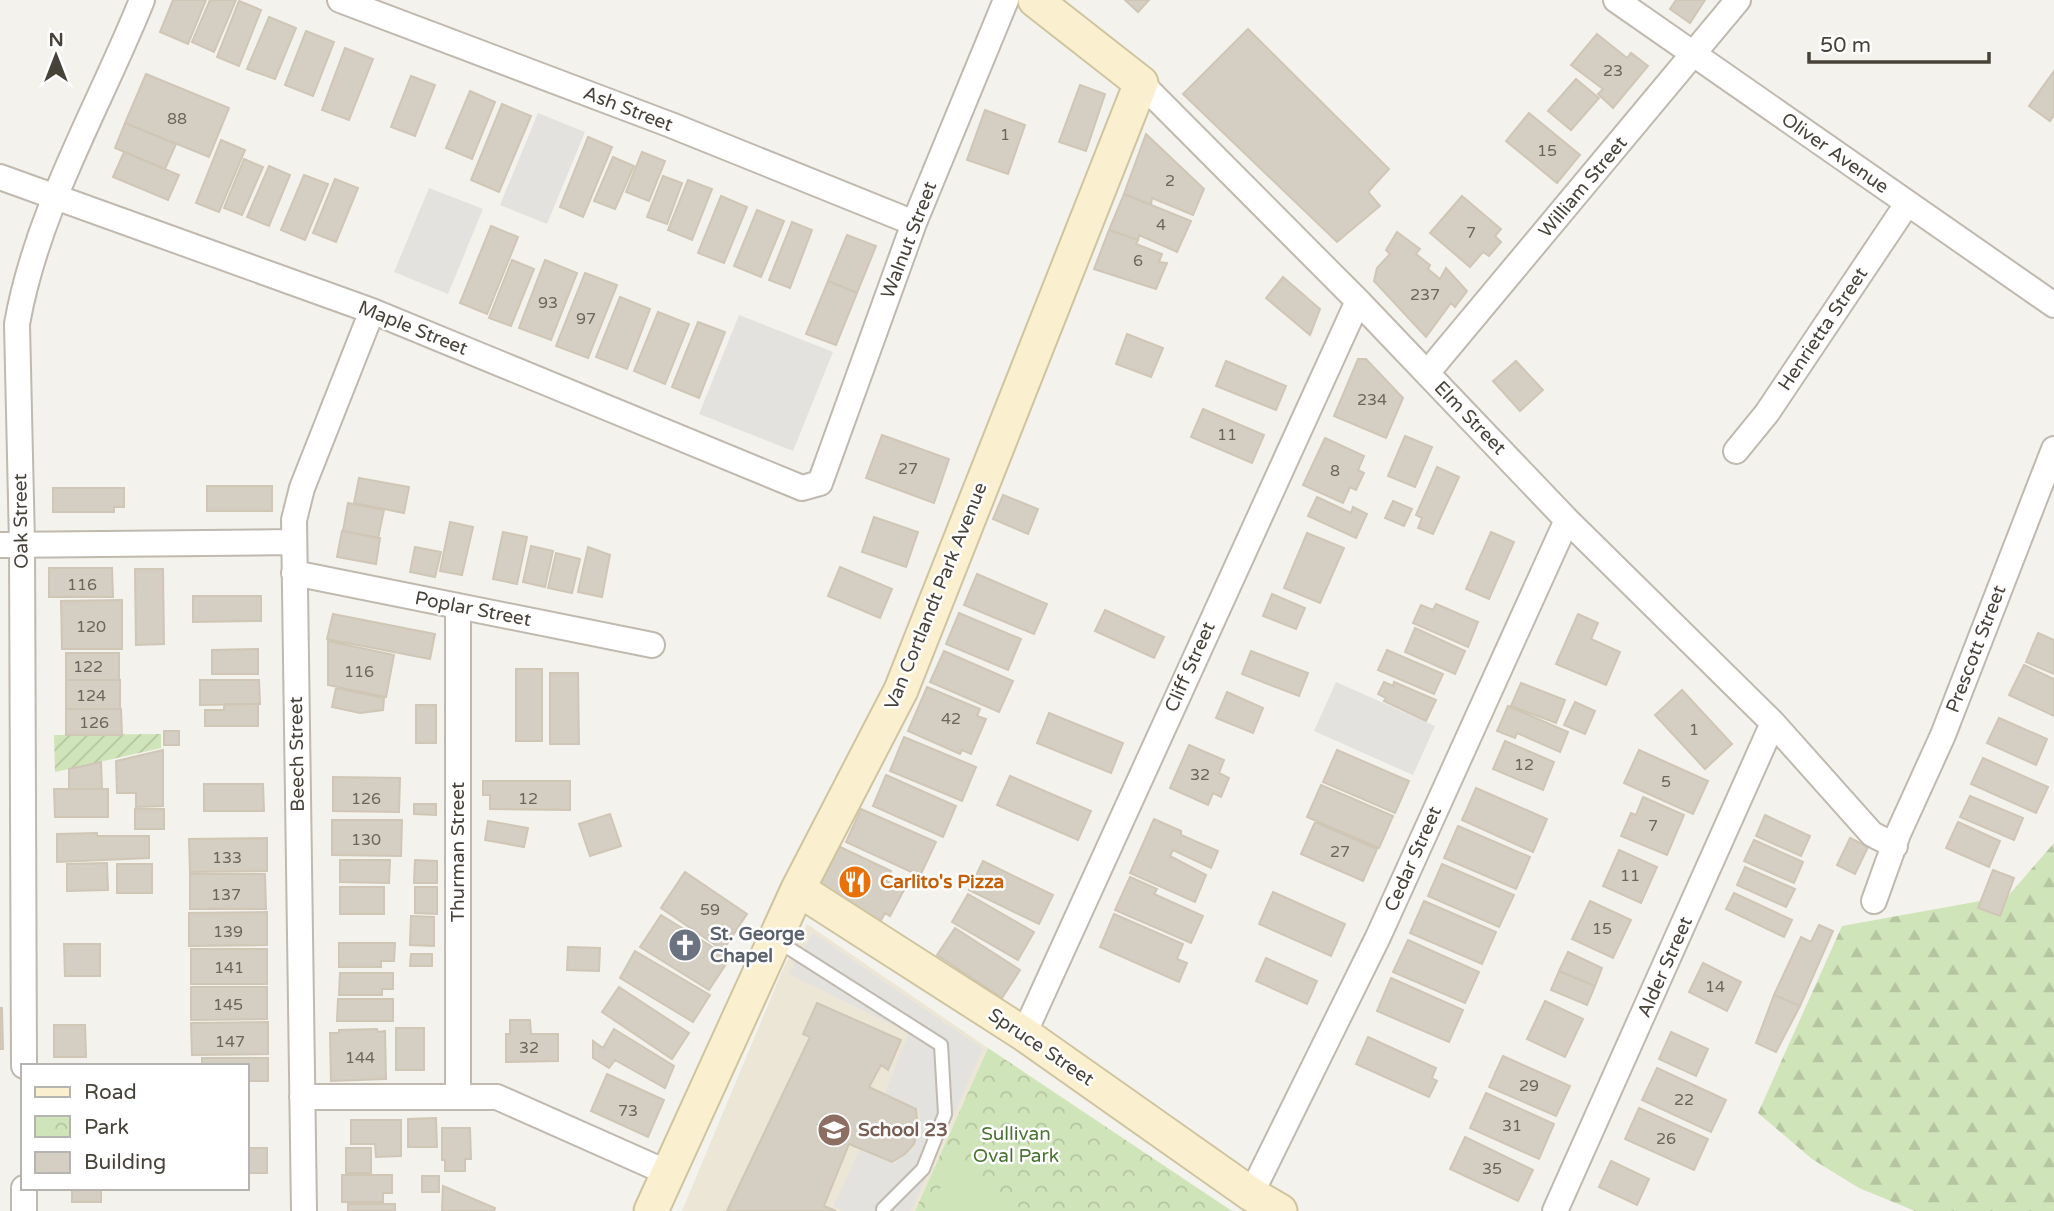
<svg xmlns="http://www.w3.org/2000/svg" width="2054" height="1211" viewBox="0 0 2054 1211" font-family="'Varela Round',sans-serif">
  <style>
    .education { fill: #ece6d7 }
    .forest { fill: url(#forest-firs) }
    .park { fill: url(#park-crowns) }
    .garden { fill: url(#garden-furrows) }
    .pitch { fill: #d0e4b9 }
    .parking { fill: #e3e2df }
    .building { fill: #d5cec2; stroke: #cfc6b6; stroke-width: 2 }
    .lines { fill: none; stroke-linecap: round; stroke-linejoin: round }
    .lane-casing { stroke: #bfb9af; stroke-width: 16 }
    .street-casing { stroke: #bfb9af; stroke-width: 28 }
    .secondary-casing { stroke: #cfc4a0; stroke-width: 37 }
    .lane { stroke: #fff; stroke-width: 12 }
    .street { stroke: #fff; stroke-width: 24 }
    .secondary { stroke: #faf0d0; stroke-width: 33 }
    .labels { text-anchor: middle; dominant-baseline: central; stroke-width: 5; stroke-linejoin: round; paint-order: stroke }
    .number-label { font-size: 16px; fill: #6b665c }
    .street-label { font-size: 19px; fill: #48433a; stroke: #fff }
    .food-label { font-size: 19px; font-weight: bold; fill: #c56008; stroke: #fff; text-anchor: start }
    .worship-label { font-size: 19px; font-weight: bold; fill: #5b616d; stroke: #fff; text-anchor: start }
    .education-label { font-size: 19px; font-weight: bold; fill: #785e54; stroke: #fff; text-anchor: start }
    .park-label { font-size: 19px; fill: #4a7432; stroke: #fff }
  </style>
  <defs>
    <pattern id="forest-firs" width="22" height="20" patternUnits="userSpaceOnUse" patternTransform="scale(1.75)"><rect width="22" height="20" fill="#d0e4b9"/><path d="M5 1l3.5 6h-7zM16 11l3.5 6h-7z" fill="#b4c5a0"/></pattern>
    <pattern id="park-crowns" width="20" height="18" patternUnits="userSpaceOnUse" patternTransform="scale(1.75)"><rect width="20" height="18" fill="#d0e4b9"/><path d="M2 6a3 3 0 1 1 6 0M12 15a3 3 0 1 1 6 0" fill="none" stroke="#b4c5a0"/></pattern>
    <pattern id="garden-furrows" width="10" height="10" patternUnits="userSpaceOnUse" patternTransform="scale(1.75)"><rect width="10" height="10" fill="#d0e4b9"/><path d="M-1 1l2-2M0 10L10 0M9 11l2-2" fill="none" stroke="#b4c5a0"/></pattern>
  </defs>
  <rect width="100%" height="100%" fill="#f4f2ec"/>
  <path class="education" d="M807,924L988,1048L915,1211H682L783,969Z"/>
  <path class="forest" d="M2054,843V1211H1915L1859,1188L1812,1159L1758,1113L1842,926L2008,896Z"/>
  <path class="park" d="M988,1048L1232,1211H915Z"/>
  <path class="garden" d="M161,734V748L55,772L54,735Z"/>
  <path class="pitch" d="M951,1163L1025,1211H930Z"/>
  <path class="parking" d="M538,113L585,132L547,224L500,205Z
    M429,188L483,209L448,294L394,272Z
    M739,315L833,352L793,451L699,414Z
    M1336,682L1435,726L1413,775L1314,731Z
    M813,933L983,1049L911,1211H845L834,1206L859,1150L894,1164L914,1148L921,1130L919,1110L885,1093L909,1033L789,974Z"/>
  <path class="building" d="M173,0H206L188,44L160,32Z
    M210,0H236L214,52L192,42Z
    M1125,0H1149L1138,12Z
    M1676,0H1705L1690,23L1670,9Z
    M239,1L261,10L239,66L217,57Z
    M269,17L296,28L275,79L247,69Z
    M1248,29L1389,169L1368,192L1380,206L1337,242L1183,94Z
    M306,31L334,42L313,96L285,85Z
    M1597,34L1627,58L1631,53L1648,66L1613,108L1598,94L1603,89L1571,65Z
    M345,48L373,59L349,120L322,110Z
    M2054,71V115L2050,121L2029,106Z
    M146,74L229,108L209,157L125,123Z
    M411,76L435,85L415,136L391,127Z
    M1576,79L1599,98L1571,130L1548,111Z
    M1080,85L1105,94L1086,151L1059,142Z
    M470,91L495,102L472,159L446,148Z
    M502,104L531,116L499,192L471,180Z
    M985,110L1025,125L1008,174L967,160Z
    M1529,113L1580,155L1557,183L1506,141Z
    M125,123L176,144L165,169L115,148Z
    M1146,134L1204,189L1193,215L1152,198L1151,205L1124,194Z
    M588,137L612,147L583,217L560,207Z
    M221,140L245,150L219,212L196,203Z
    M124,152L179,175L168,200L113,177Z
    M642,152L665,161L649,201L626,192Z
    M613,157L634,166L615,209L594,201Z
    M244,159L263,167L242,215L224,208Z
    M269,166L290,175L269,226L247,217Z
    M304,175L328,184L305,240L281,230Z
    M663,176L682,183L667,224L647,217Z
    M335,179L358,188L336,242L313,233Z
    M688,180L712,189L692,240L668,230Z
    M1124,194L1191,221L1177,252L1139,235L1138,240L1109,230Z
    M721,196L747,207L724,263L698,253Z
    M1462,196L1501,229L1495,236L1501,242L1489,256L1483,252L1470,267L1430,233Z
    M757,210L784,221L761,277L734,266Z
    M792,222L812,230L790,288L769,280Z
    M491,226L518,237L487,314L460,303Z
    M1109,230L1138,240L1136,244L1162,254L1159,262L1167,263L1156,289L1094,269Z
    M1397,232L1420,249L1416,254L1430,265L1428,269L1440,279L1446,268L1467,291L1455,307L1451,303L1426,337L1374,281L1377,268L1390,254L1386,250Z
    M847,235L876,246L857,293L828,281Z
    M512,260L534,269L511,326L489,318Z
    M545,260L577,273L551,340L519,328Z
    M585,273L617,285L588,358L556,346Z
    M1283,277L1320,309L1310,335L1266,298Z
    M828,281L857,293L836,345L806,334Z
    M620,297L650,309L627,369L596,357Z
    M658,312L689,324L665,384L634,371Z
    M698,322L725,332L699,398L672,387Z
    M1127,334L1163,348L1151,377L1116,364Z
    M1358,359H1366L1403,398L1386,438L1334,416Z
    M1226,361L1286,386L1276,410L1216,386Z
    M1516,361L1543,390L1520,411L1493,381Z
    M1203,409L1264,435L1252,463L1191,437Z
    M882,435L949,459L934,503L866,478Z
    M1405,436L1432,447L1415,487L1388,476Z
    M1325,438L1364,456L1358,470L1364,473L1356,490L1350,487L1343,503L1303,485Z
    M1437,467L1459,477L1433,534L1418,528L1422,518L1416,515Z
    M359,478L409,487L404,513L354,503Z
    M207,486H272V511H207Z
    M53,488H124V507H114V512H53Z
    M1003,495L1038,509L1028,534L993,519Z
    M1317,497L1351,513L1353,507L1367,514L1356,538L1308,516Z
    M1393,501L1412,509L1404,526L1385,518Z
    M348,503L384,510L378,538L343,531Z
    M874,517L918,532L906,567L862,552Z
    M450,522L473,527L462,575L440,571Z
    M342,531L380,538L376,564L337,557Z
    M503,532L527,537L517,584L493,579Z
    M1491,532L1514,542L1489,599L1466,589Z
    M1307,533L1344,548L1320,603L1284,588Z
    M531,546L553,551L545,587L523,582Z
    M415,547L441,552L435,577L410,572Z
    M588,547L610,555L602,597L578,592Z
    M556,553L580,559L572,593L548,588Z
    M840,567L892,589L880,618L828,596Z
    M49,568H112L113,597H49Z
    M135,569H163L164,644L136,645Z
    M977,574L1047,604L1034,634L964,605Z
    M1272,594L1305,608L1296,629L1263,616Z
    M193,596H261V621L193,622Z
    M122,600V649H62L61,601Z
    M1436,604L1478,622L1468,647L1413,623L1421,605L1433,610Z
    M1105,610L1164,637L1154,658L1095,631Z
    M959,613L1021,639L1008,670L946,644Z
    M333,614L435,634L430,659L327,639Z
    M1578,614L1598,623L1591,639L1620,652L1606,685L1556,664Z
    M1415,628L1465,651L1455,674L1405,652Z
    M2038,633L2054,640V674L2026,662Z
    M328,641L394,655L386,697L328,685Z
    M258,649V674H212V650Z
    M1387,650L1443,674L1434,694L1378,670Z
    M944,651L1013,681L999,712L930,682Z
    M1251,651L1308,673L1299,696L1242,674Z
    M66,653H119V680H66Z
    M2024,665L2054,679V716L2009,695Z
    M516,669H542V741H516Z
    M550,673H578L579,744H550Z
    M66,680H120V709H66Z
    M200,680H259L260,704L200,705Z
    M1384,682L1393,686L1394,682L1436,700L1426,721L1384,701L1386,698L1378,694Z
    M1521,683L1565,700L1556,723L1511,706Z
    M927,687L980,709L977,716L986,719L971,754L962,750L960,754L908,731Z
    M336,688L384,698L383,710L360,713L332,707Z
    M1682,690L1732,744L1705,769L1655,715Z
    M1227,692L1263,708L1253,733L1216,718Z
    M1575,702L1595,711L1585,734L1564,725Z
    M224,704H258V726H205V710H224Z
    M416,705H436V743H416Z
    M1508,706L1568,732L1560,752L1517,733L1515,738L1497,731Z
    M66,709H121L122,735H66Z
    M1049,713L1123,743L1111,773L1037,743Z
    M1999,718L2047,739L2036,765L1987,743Z
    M164,731H179V745H164Z
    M904,737L976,767L962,801L890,771Z
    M1505,741L1554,762L1543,790L1493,769Z
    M1189,745L1224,760L1219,773L1229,778L1221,797L1213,793L1208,805L1170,788Z
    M163,750V806L136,807V793H117L116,761Z
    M1337,750L1409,781L1395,813L1323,782Z
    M1639,750L1708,781L1693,814L1624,783Z
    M1983,758L2048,787L2036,813L1971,784Z
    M101,762L102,789H69V769Z
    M886,775L956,806L943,837L873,806Z
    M1010,776L1091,811L1078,840L997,805Z
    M333,777L400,778L399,812L333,811Z
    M483,781H570V810L490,809V795H483Z
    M204,784H263L264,811H204Z
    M1321,785L1393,816L1379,848L1307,817Z
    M1476,788L1547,819L1533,852L1462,820Z
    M54,789H108V817H55Z
    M1970,796L2023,818L2014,840L1960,817Z
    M1643,797L1684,815L1667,855L1621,836L1631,813L1636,815Z
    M414,804H436V815L414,814Z
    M135,809H164V829H135Z
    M861,809L936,842L920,876L846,842Z
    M610,814L621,846L590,856L579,824Z
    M1765,815L1810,836L1801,856L1756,836Z
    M1154,819L1181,831V835L1218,851L1211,868L1173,850L1170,856L1206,875L1195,902L1130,873Z
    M332,820H402L401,856L332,855Z
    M488,821L528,828L524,847L485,840Z
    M1315,822L1377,849L1363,881L1301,854Z
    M1958,822L2000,841L1989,867L1946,848Z
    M1458,826L1530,857L1516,889L1444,858Z
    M97,833V836H149V858L57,862V834Z
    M267,838V871L190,872L189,839Z
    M1850,838L1868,847L1855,874L1837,865Z
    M1754,840L1803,862L1794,883L1744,861Z
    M838,846L891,871L886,881L904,890L890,916L885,913L880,922L820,884Z
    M1619,850L1657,867L1641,903L1603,886Z
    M340,860H390L389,883L340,882Z
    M415,860L437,861V883H414Z
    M983,861L1053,895L1039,924L969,890Z
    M107,863L108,890L67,891V864Z
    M117,864H152V893H117Z
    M1442,864L1514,895L1499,927L1428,896Z
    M1745,867L1795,889L1786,907L1737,885Z
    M1993,870L2014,878L2000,916L1978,908Z
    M685,872L747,914L723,950L661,908Z
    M190,874H265L266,909H190Z
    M1130,877L1157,889L1154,894L1203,916L1191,943L1115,910Z
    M340,887H384V914H340Z
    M415,887H437V914L415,913Z
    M1273,892L1345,924L1331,956L1259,924Z
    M1734,893L1792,920L1784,937L1726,909Z
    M968,894L1034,932L1018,960L952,922Z
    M1424,901L1496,932L1482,964L1410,933Z
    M1590,901L1631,920L1613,958L1572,939Z
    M267,912V945L189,946V913Z
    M1114,914L1183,944L1177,959L1187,963L1179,982L1100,947Z
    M661,915L730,958L709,990L640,947Z
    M411,916L434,917V946L410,945Z
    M1819,925L1833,931L1800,1006L1774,995L1801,937L1811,942Z
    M955,928L1020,970L1002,998L937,955Z
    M1408,940L1479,972L1465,1003L1393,972Z
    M339,943H395L394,961H381V967H339Z
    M64,944H100V976H65Z
    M568,947L600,948L599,971L567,970Z
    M191,949H267V984H191Z
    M635,951L710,995L693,1022L620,978Z
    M1568,952L1602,968L1595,986L1559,971Z
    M411,954H432V966H410Z
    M1266,958L1317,981L1307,1004L1256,981Z
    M1703,963L1741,982L1727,1011L1689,992Z
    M1559,971L1595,986L1587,1005L1551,990Z
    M340,973H393V989H382V995H339Z
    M1391,978L1463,1010L1449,1042L1377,1011Z
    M191,987H267V1019L191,1020Z
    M619,987L689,1033L672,1059L602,1012Z
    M1774,995L1800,1006L1776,1052L1756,1043Z
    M338,999H393V1021H337Z
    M1545,1001L1583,1019L1565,1057L1527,1039Z
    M817,1003L901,1040L888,1070L881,1065L869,1087L916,1109L918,1130L914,1144L905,1154L892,1162L849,1144L824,1206L836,1211H727L810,1037L803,1034Z
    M0,1008H2L3,1049H0Z
    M510,1020H530L531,1034H558V1061L506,1062V1034H510Z
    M268,1022V1054L192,1055L191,1023Z
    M54,1025H85L86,1057H54Z
    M396,1028H424V1070H396Z
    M377,1029L378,1032L385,1031L386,1079L331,1081L330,1033H339V1030Z
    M614,1029L674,1066L665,1088L615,1060L609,1068L593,1058V1041L603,1048Z
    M1671,1032L1708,1049L1696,1076L1659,1059Z
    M1368,1037L1436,1068L1432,1078L1437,1081L1429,1097L1356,1064Z
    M1503,1056L1570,1086L1556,1116L1489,1087Z
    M202,1058H268V1081H247V1066H202Z
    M1657,1068L1726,1100L1711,1132L1642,1100Z
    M607,1074L664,1100L648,1137L591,1111Z
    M1486,1093L1554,1124L1539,1159L1470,1128Z
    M1639,1108L1708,1139L1694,1170L1625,1139Z
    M436,1118L437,1147H408V1119Z
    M351,1120H401V1156L376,1157L375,1144H351Z
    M442,1128H470L471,1159H465V1171H445V1160H442Z
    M1465,1137L1533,1170L1518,1201L1450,1169Z
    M247,1148H267V1173H247Z
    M346,1148H371V1173H346Z
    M1611,1161L1649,1179L1637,1205L1599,1187Z
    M342,1175H392V1193H383V1202H342Z
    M422,1176H439V1192H422Z
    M443,1186L495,1208L494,1211H442Z
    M72,1188H101V1202H72Z
    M348,1204H395V1211H348Z"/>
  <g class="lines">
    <defs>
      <path id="lane" d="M776,940L941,1045L945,1114L923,1169L883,1209"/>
      <path id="street" d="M340,0L671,125L914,223
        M1616,0L2054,305
        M1141,83L1358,301L1567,520L1773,723L1872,834L1895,846
        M0,177L372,311L802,488L820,483L914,223L1006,0
        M1427,373L1738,0
        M1736,451L1767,413L1907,204
        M0,545L294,542
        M294,573L652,645
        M1874,901L1898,834L1943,735L2054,449
        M1024,1034L1358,301
        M24,1066L22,544L17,324C37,210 99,107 142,0
        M302,1097H497L668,1173
        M458,1097V606
        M24,1188V1211
        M1251,1194L1378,937L1567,520
        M304,1211L294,520L302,488L372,311
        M1555,1211L1773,723"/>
      <path id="secondary" d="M798,889L1024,1034L1251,1194L1280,1211
        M651,1211L798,889L901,690L1141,83L1035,0"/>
    </defs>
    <use href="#lane" class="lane-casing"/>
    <use href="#street" class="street-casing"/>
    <use href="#secondary" class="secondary-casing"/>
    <use href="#lane" class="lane"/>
    <use href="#street" class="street"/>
    <use href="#secondary" class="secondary"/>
  </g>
  <defs>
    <symbol id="restaurant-disc" viewBox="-11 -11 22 22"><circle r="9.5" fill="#e8710a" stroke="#fff"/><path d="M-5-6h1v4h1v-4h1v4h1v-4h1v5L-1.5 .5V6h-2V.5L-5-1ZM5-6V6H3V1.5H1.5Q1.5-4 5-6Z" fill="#fff"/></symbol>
    <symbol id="church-disc" viewBox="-11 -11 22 22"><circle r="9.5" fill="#6b7280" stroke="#fff"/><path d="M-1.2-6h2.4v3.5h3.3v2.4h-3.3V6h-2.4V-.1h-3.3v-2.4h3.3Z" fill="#fff"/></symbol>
    <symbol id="school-disc" viewBox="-11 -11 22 22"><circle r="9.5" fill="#8d6e63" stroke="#fff"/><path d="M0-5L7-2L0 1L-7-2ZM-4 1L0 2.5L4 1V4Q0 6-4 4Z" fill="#fff"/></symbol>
  </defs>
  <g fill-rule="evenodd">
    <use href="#restaurant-disc" x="836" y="863" width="38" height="38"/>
    <use href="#church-disc" x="666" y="926" width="38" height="38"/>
    <use href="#school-disc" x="815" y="1111" width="38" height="38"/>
  </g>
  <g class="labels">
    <g class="number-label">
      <text x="1613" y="71">23</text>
      <text x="177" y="119">88</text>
      <text x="1005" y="135">1</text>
      <text x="1547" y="151">15</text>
      <text x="1170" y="181">2</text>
      <text x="1161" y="225">4</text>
      <text x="1471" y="233">7</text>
      <text x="1138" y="261">6</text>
      <text x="1425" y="295">237</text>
      <text x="548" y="303">93</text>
      <text x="586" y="319">97</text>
      <text x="1372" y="400">234</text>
      <text x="1227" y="435">11</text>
      <text x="908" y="469">27</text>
      <text x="1335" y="471">8</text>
      <text x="82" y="585">116</text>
      <text x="91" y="627">120</text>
      <text x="88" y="667">122</text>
      <text x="359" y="672">116</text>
      <text x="91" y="696">124</text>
      <text x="951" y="719">42</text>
      <text x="94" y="723">126</text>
      <text x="1694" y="730">1</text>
      <text x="1524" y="765">12</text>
      <text x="1200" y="775">32</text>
      <text x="1666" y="782">5</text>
      <text x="366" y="799">126</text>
      <text x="528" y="799">12</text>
      <text x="1653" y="826">7</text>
      <text x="366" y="840">130</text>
      <text x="1340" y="852">27</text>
      <text x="227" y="858">133</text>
      <text x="1630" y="876">11</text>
      <text x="226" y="895">137</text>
      <text x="710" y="910">59</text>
      <text x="1602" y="929">15</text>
      <text x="228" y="932">139</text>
      <text x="229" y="968">141</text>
      <text x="1715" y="987">14</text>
      <text x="228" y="1005">145</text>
      <text x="230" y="1042">147</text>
      <text x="529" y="1048">32</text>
      <text x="360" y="1058">144</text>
      <text x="1529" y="1086">29</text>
      <text x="1684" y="1100">22</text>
      <text x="628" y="1111">73</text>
      <text x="1512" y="1126">31</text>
      <text x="1666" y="1139">26</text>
      <text x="1492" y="1169">35</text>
    </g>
    <g class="street-label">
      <text transform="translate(628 109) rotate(21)">Ash Street</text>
      <text transform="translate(1835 153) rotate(35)">Oliver Avenue</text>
      <text transform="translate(1583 187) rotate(-50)">William Street</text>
      <text transform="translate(909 240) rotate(-69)">Walnut Street</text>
      <text transform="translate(413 328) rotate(22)">Maple Street</text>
      <text transform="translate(1823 329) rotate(-56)">Henrietta Street</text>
      <text transform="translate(1470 418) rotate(46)">Elm Street</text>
      <text transform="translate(21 521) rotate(-91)">Oak Street</text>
      <text transform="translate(936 596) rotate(-68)">Van Cortlandt Park Avenue</text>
      <text transform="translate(473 609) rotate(11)">Poplar Street</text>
      <text transform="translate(1976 649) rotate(-69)">Prescott Street</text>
      <text transform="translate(1190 667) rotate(-66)">Cliff Street</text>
      <text transform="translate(297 754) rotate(-91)">Beech Street</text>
      <text transform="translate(458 852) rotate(-90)">Thurman Street</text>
      <text transform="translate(1413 859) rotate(-66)">Cedar Street</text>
      <text transform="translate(1665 967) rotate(-66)">Alder Street</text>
      <text transform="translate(1041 1047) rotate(34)">Spruce Street</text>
    </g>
    <g class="food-label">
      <text x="880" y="882">Carlito's Pizza</text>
    </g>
    <g class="worship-label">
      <text x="710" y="934">St. George<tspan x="710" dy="22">Chapel</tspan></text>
    </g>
    <g class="education-label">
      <text x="858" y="1130">School 23</text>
    </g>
    <g class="park-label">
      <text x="1016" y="1134">Sullivan<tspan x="1016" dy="22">Oval Park</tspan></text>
    </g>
  </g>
  <rect x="21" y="1064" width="228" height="126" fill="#ffffff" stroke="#b6b4b0" stroke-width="2"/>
  <rect x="35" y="1087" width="35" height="10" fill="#faf0d0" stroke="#b6b4b0" stroke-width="2"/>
  <text x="84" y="1099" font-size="21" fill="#48433a">Road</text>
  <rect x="35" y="1116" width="35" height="21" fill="url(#park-crowns)" stroke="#b6b4b0" stroke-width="2"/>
  <text x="84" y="1134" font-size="21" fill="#48433a">Park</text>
  <rect x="35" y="1152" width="35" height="21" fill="#d5cec2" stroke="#b6b4b0" stroke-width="2"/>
  <text x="84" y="1169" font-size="21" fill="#48433a">Building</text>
  <g transform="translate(56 56)" stroke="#ffffff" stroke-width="5" paint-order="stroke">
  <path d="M0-5L12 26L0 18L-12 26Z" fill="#48433a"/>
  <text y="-10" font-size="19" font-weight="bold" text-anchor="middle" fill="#48433a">N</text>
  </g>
  <path d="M1809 52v10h180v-10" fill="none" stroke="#48433a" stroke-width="3.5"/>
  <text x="1820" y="52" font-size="21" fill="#48433a" stroke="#ffffff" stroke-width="5" paint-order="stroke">50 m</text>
</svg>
